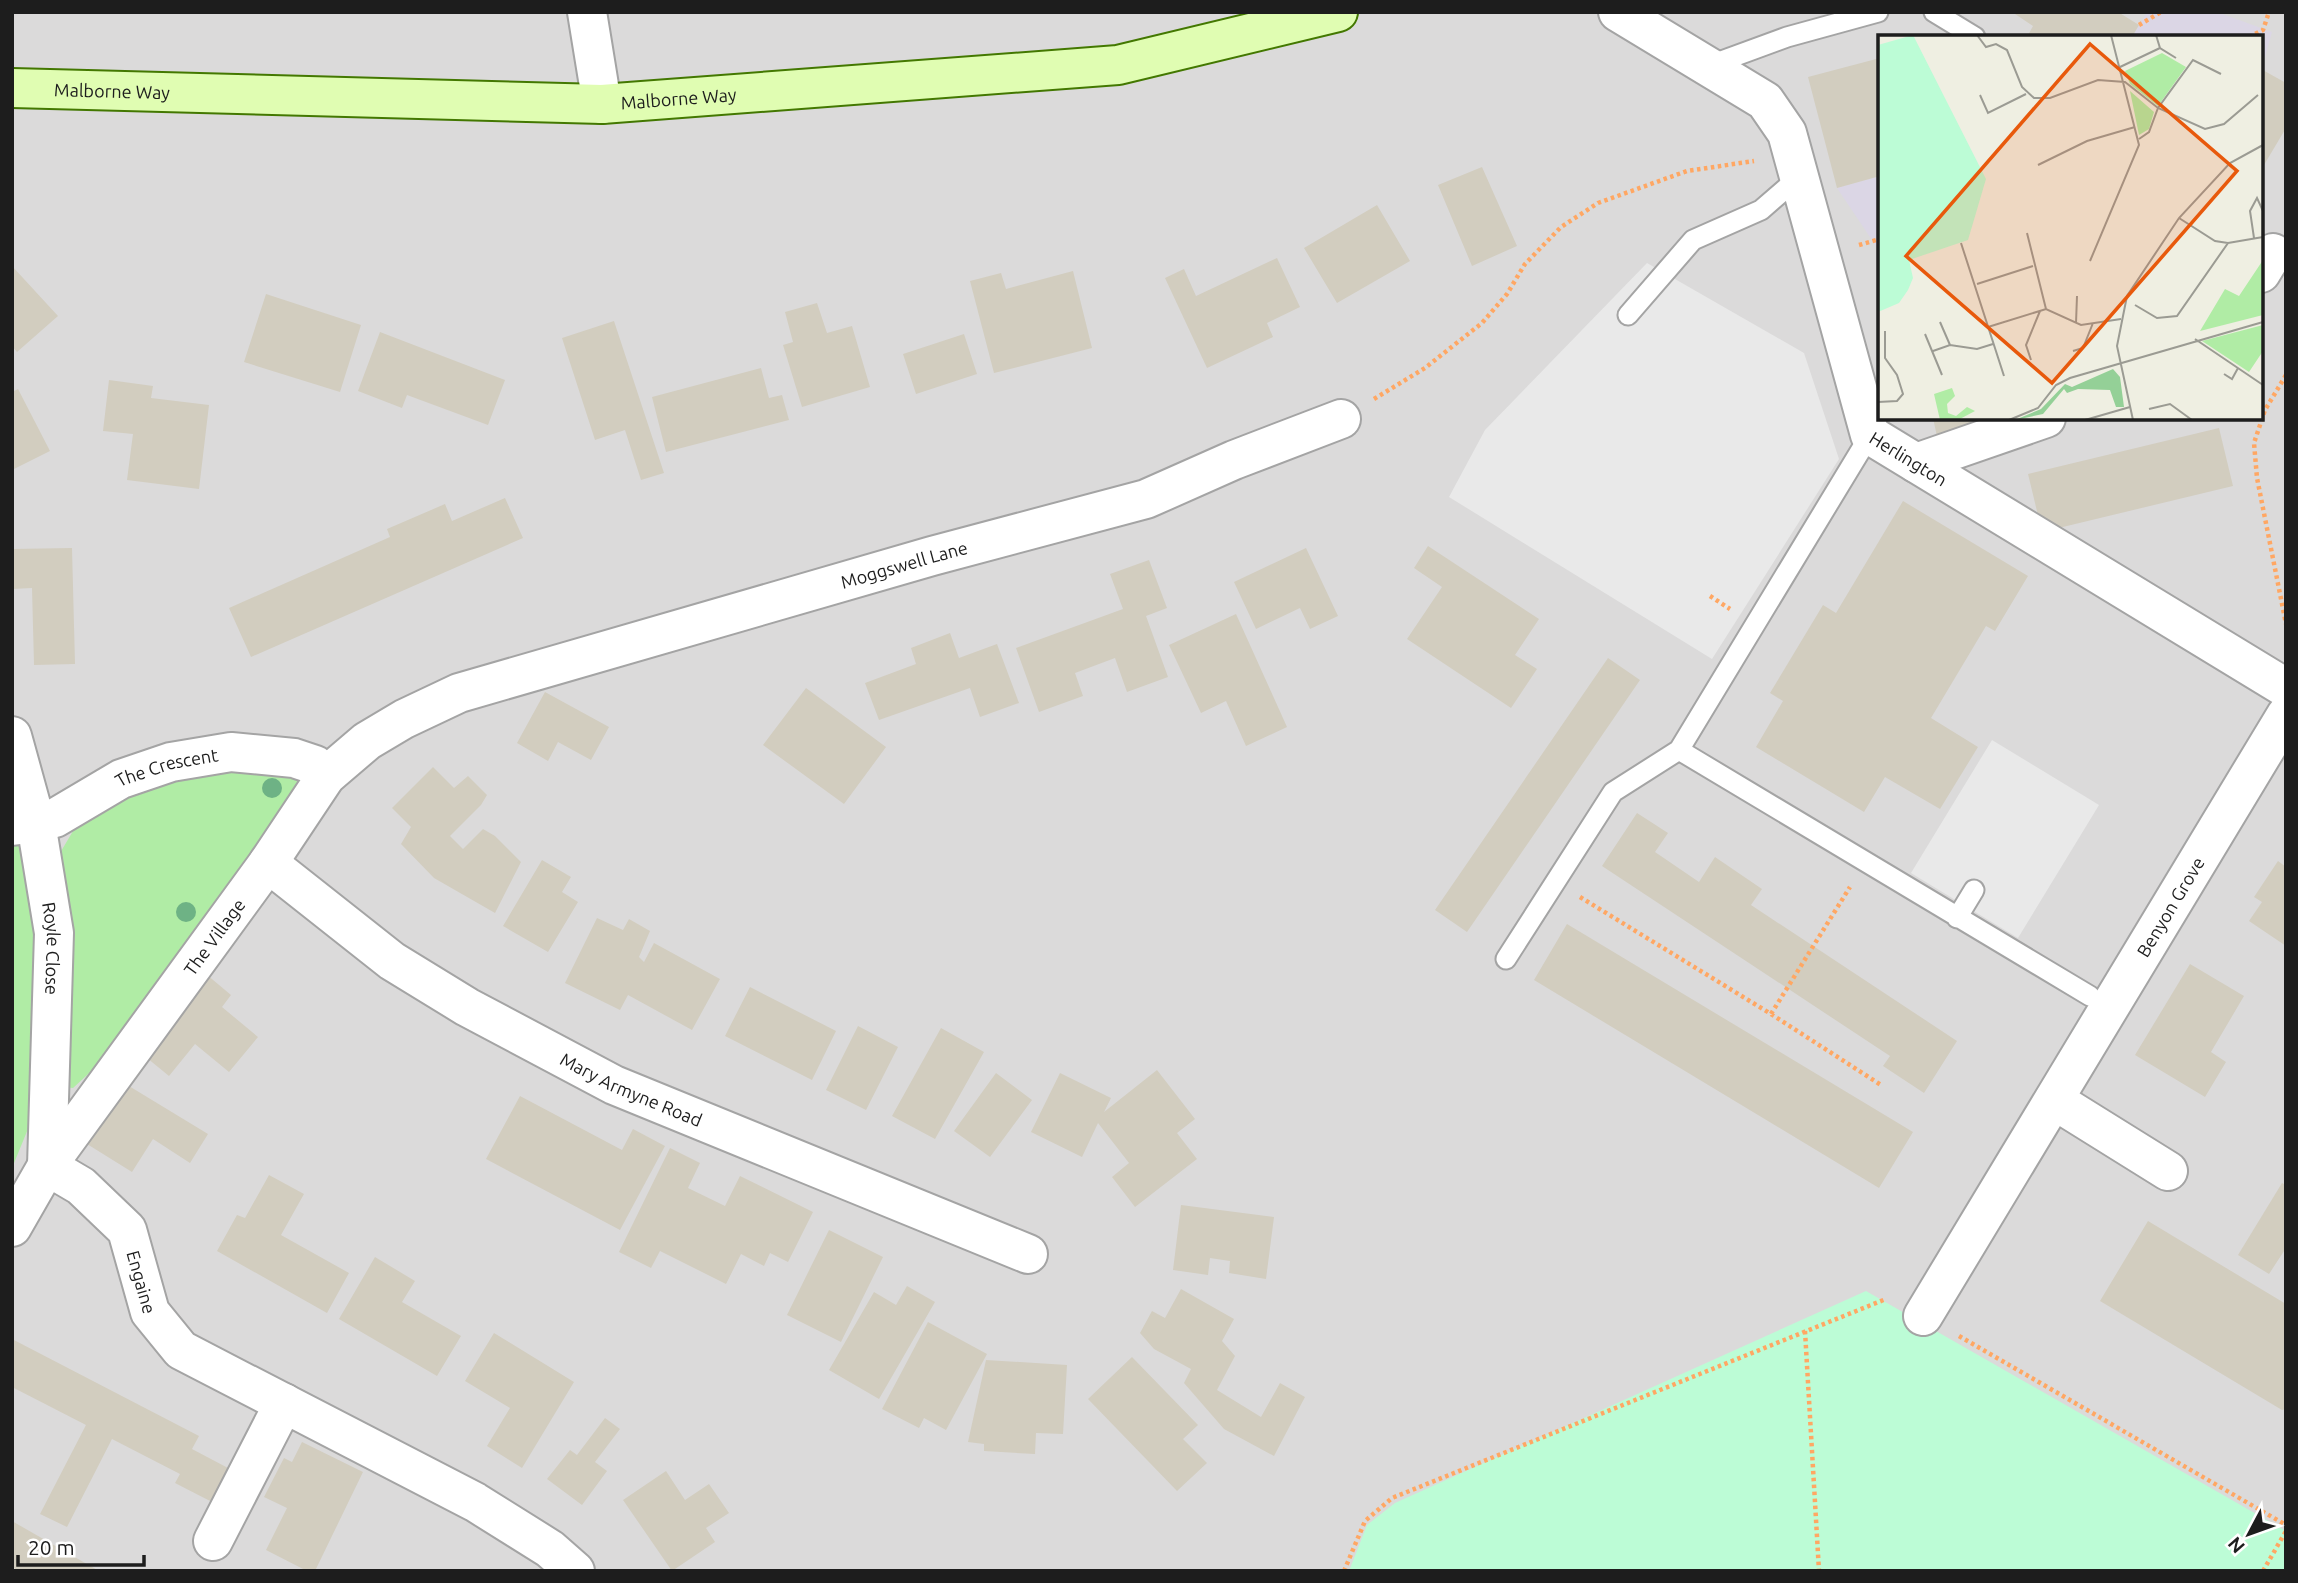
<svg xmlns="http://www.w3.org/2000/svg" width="2298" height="1583" viewBox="0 0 2298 1583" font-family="Ubuntu,sans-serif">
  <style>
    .residential { fill: #dbdada; fill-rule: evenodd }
    .grass { fill: #b0eca5 }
    .park { fill: #bcfcd6 }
    .parking { fill: #e9e9e9 }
    .plaza { fill: #dbd6e5 }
    .building { fill: #d2cdbf }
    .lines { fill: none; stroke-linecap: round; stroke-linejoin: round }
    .lane-casing { stroke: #a4a4a4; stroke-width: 23 }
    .street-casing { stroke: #a4a4a4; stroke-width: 42 }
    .secondary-casing { stroke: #437800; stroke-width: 42 }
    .path { stroke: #ffa763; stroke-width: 4.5; stroke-dasharray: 3.5 3.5; stroke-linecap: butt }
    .lane { stroke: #fff; stroke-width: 19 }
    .street { stroke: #fff; stroke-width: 38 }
    .secondary { stroke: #e0fdb2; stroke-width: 38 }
    .tree { fill: #6eb285 }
    .labels { text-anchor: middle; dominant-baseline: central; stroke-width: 6; stroke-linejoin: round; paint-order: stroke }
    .street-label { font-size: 18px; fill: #1d1d1d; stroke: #fff }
    .inset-road { fill: none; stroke: #9b9b93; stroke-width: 2 }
    .view { fill: #e8590c; fill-opacity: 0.15; stroke: #e8590c; stroke-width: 3.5 }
    .inset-edge { fill: none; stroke: #1d1d1d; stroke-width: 3.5 }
  </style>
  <rect width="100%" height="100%" fill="#efefe2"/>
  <path class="residential" d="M12,12H2286V1571H12ZM1880,37H2261V418H1880Z"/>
  <path class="grass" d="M208,764L303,776L302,793L99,1064L73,1088L64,1087L60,853L76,826L111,794Z
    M21,837L37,879L30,1124L12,1168V838Z"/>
  <path class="park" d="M1866,1291L2286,1531V1571H1349L1367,1525L1395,1503Z"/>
  <path class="parking" d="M1647,263L1804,353L1839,459L1712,659L1449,497L1485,430Z
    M1992,740L2099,805L2018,938L1911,873Z"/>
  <path class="plaza" d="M2147,12H2217L2272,32L2265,57L2261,59V37H2132Z
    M1880,176V252L1837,188Z"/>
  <path class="building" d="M2012,12H2118L2139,25L2132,37H2027L2033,26Z
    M1880,58V176L1837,188L1808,77Z
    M2261,69L2286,83V128L2261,170Z
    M1482,167L1517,246L1472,266L1438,185Z
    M1377,205L1410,261L1337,303L1304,248Z
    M1277,258L1300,307L1267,323L1273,337L1207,368L1165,278L1184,269L1196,296Z
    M12,266L58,316L17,352L12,346Z
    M1073,271L1092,348L994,373L970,281L1001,273L1006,289Z
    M266,294L361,325L340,392L244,362Z
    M817,303L827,333L852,326L870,387L802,407L783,345L793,342L785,312Z
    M614,321L664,473L641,480L625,430L595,440L562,338Z
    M380,332L505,380L488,425L407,395L402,408L358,391Z
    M964,334L977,374L916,394L903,354Z
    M761,368L769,398L782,395L789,420L666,452L652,397Z
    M109,380L153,386L151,398L209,405L199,489L127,480L133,434L103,431Z
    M18,389L50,451L12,470V392Z
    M1933,418H2010L1938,441Z
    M2219,428L2233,486L2042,532L2028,474Z
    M505,498L523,538L251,657L229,608L390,537L387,529L445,504L452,521Z
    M1903,501L2028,576L1995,631L1986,626L1931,718L1978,747L1940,809L1885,777L1864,812L1756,747L1783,701L1770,693L1823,605L1836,613Z
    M1428,546L1539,619L1515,655L1537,669L1511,708L1407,639L1442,587L1414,568Z
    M72,548L75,664L34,665L32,588L12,589V549Z
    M1306,548L1338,616L1310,629L1300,608L1256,629L1234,582Z
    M1149,560L1167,608L1146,616L1168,677L1127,692L1115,658L1075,673L1083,696L1039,712L1016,648L1123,609L1110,574Z
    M1236,614L1287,727L1246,746L1226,701L1201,713L1169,645Z
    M950,633L959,658L997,644L1019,703L980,717L970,688L879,720L865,683L916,664L911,648Z
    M1608,658L1640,680L1467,932L1435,910Z
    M806,688L886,747L844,804L763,745Z
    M545,692L609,727L591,760L558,742L548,761L517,743Z
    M433,767L454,788L468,776L487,795L481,805L450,836L463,849L483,829L495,836L521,862L495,913L434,878L401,844L411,827L392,808Z
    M1637,813L1668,833L1655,852L1699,882L1715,857L1762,889L1751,905L1957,1041L1924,1093L1883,1066L1890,1056L1602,866Z
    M542,860L571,877L562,892L578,902L548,952L503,926Z
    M2278,861L2286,867V946L2249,921L2262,902L2254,897Z
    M597,918L623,930L629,919L650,931L639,957L644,962L654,943L720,979L692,1030L628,995L620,1010L565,983Z
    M1567,924L1913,1132L1879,1188L1534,980Z
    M194,964L231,995L222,1007L258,1037L229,1072L195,1044L169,1076L147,1058L188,1008L170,993Z
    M2190,964L2244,996L2211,1052L2226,1062L2205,1097L2135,1055Z
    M750,987L836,1031L812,1080L725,1036Z
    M858,1026L898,1047L866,1110L826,1090Z
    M941,1028L984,1052L935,1139L892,1116Z
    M1157,1070L1195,1119L1177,1133L1197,1159L1135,1207L1112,1177L1129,1163L1098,1123L1082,1157L1031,1132L1060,1073L1111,1098L1104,1112Z
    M996,1073L1032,1100L990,1157L954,1131Z
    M124,1083L208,1134L190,1163L153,1139L132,1172L87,1144Z
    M520,1096L622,1150L633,1129L665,1146L620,1230L486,1159Z
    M670,1148L700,1163L688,1188L725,1206L740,1176L813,1212L788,1262L770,1253L764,1266L741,1254L726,1284L660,1251L651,1268L619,1252Z
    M269,1175L304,1194L281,1235L349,1273L327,1313L217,1251L237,1215L245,1218Z
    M2282,1183L2286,1185V1248L2269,1274L2238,1255Z
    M1181,1205L1274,1217L1266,1279L1229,1273L1230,1261L1210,1258L1208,1275L1173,1270Z
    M2148,1221L2286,1304V1409L2282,1410L2100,1301Z
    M829,1230L883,1257L841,1342L787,1315Z
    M375,1257L415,1281L402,1302L461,1336L437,1376L339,1319Z
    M907,1286L935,1302L879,1399L829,1370L874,1292L896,1305Z
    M1181,1289L1234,1319L1222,1341L1235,1356L1217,1390L1261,1417L1280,1383L1305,1397L1274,1456L1224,1429L1184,1383L1191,1369L1154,1349L1140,1333L1152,1311L1165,1318Z
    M928,1322L987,1354L946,1430L924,1418L919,1428L882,1409Z
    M494,1333L574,1382L522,1468L487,1446L510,1408L465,1381Z
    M12,1339L199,1436L192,1449L228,1468L212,1502L175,1483L180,1474L112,1439L67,1527L40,1514L86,1425L12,1387Z
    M1132,1357L1198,1425L1183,1439L1207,1463L1177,1491L1088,1399Z
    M986,1360L1067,1365L1063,1434L1036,1433L1035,1454L984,1451V1444L968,1442Z
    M605,1418L620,1429L595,1462L607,1471L582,1505L547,1479L570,1450L577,1455Z
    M302,1442L363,1472L315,1571H307L266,1550L287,1508L264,1497L284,1458L292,1462Z
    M666,1471L685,1500L709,1484L729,1513L706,1528L715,1542L672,1571L623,1500Z
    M12,1521L99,1571H19L12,1567Z"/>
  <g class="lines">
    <defs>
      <path id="lane" d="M1934,12L1975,37
        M1708,66L1787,37L1878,12
        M1628,315L1693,240L1761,210L1799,177
        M1679,750L2090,996
        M1957,918L1974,890
        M1506,959L1613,792L1679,750L1870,435"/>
      <g id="street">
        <path d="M587,12L602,104"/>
        <path id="s1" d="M1618,12L1765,101L1787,133L1870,435L2286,688"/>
        <path d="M2261,273L2273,253"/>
        <path d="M1916,463L2046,418"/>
        <path id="s2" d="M12,736L36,823L54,933L47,1166L81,1186L127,1230L150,1312L181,1350L475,1502L550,1549L575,1571"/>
        <path id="s3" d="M12,826L36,823L55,818L121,779L171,762L231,752L294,758L315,765L326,776"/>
        <path id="s4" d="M268,863L392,961L467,1007L614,1085L1028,1254"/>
        <path d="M2054,1100L2168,1171"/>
        <path id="s5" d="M12,1227L47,1166L268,863L326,776L367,741L404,719L459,693L932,556L1146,499L1234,460L1341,419"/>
        <path id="s6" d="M1923,1316L2286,715"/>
        <path d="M213,1541L284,1403"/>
      </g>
      <g id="secondary">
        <path id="s7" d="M12,88L602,104L1118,65L1338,12"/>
      </g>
    </defs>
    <use href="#lane" class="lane-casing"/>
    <use href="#street" class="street-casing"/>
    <use href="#secondary" class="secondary-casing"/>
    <path class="path" d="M2139,25L2161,12
      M2249,37L2263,30L2269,12
      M1859,245L1880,239
      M2286,375L2265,410L2254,443L2257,478L2286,624
      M1374,399L1425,368L1482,323L1507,294L1525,264L1561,227L1598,203L1687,171L1754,161
      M1710,596L1730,609
      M1580,897L1771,1014L1881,1085
      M1771,1014L1850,887
      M1805,1331L1819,1571
      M1959,1336L2286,1525
      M1344,1571L1365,1521L1392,1498L1886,1299
      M2263,1571L2286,1531"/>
    <use href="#lane" class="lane"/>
    <use href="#street" class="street"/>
    <use href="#secondary" class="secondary"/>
  </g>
  <g class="tree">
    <circle cx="272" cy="788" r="10"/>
    <circle cx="186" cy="912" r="10"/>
  </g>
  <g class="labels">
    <g class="street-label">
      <text stroke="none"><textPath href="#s7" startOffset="100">Malborne Way</textPath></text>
      <text stroke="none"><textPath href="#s7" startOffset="667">Malborne Way</textPath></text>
      <text stroke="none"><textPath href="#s1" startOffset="569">Herlington</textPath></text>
      <text stroke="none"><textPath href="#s5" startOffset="1171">Moggswell Lane</textPath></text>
      <text stroke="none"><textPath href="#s3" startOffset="168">The Crescent</textPath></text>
      <text stroke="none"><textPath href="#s6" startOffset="478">Benyon Grove</textPath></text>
      <text stroke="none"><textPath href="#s5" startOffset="354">The Village</textPath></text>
      <text stroke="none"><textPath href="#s2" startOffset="217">Royle Close</textPath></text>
      <text stroke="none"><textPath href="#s4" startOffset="430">Mary Armyne Road</textPath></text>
      <text stroke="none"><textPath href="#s2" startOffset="592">Engaine</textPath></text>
    </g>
  </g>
  <g transform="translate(1878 35)">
    <rect width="385" height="385" fill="#efefe2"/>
    <path d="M284,18L308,32L280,71L252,49L247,36ZM252,56L276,77L271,94L261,100ZM385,225V280L322,296L347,254L361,261ZM385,290V316L371,337L324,306ZM74,353L77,361L69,369L70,378L78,381L89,372L97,376L80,385H62L56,359Z" fill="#b0eca5"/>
    <path d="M235,334L242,342L246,372H238L232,355L200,354L189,358L186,354L165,379L137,385L163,374L187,349L194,352Z" fill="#94d097"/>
    <path d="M35,0L108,144L90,205L31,225L35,243L30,255L21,268L0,277V10Z" fill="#bcfcd6"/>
    <path class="inset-road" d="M99,0L108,12L118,9L129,15L144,52L156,63H172L220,45L247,47L280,73L327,94L346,89L380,60M278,0L282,13L298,23M242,32L282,13M102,60L110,78L148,59M261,104L271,97L280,73L315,25L343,39M160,130L209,106L257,92M149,198L168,274M376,203L372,176L379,163L385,176M83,208L126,341M350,208L385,202M212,226L261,110L233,0M99,249L155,231M257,270L279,283L299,281L350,208L337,206L301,183M62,287L72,310M198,288L199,261M110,292L168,274L203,290L243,284M47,299L64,340M317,304L385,350M55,316L72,310L99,314L115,309M195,316L205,313L215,288M153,325L148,310L162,276M346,339L354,344L360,333M0,367L19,366L25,359L19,340L7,323V296M271,374L292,369L314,385M131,385L160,373L178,350L192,343L385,287M207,385L252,372M255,385L239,311L249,261L301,183L352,128L385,110"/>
    <path class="view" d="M212,9L359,136L174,348L28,221Z"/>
    <rect width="385" height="385" class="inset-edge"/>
  </g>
  <rect width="2298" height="1583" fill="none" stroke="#1d1d1d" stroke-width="28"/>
  <g transform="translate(2249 1534) rotate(229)" stroke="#ffffff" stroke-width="5" paint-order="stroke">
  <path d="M0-5L12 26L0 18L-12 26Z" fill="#1d1d1d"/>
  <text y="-10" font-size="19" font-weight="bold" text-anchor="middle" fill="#1d1d1d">N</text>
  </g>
  <path d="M18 1555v10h126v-10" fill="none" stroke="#1d1d1d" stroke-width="3.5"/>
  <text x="28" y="1555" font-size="21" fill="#1d1d1d" stroke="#ffffff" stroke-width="5" paint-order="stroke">20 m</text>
</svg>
